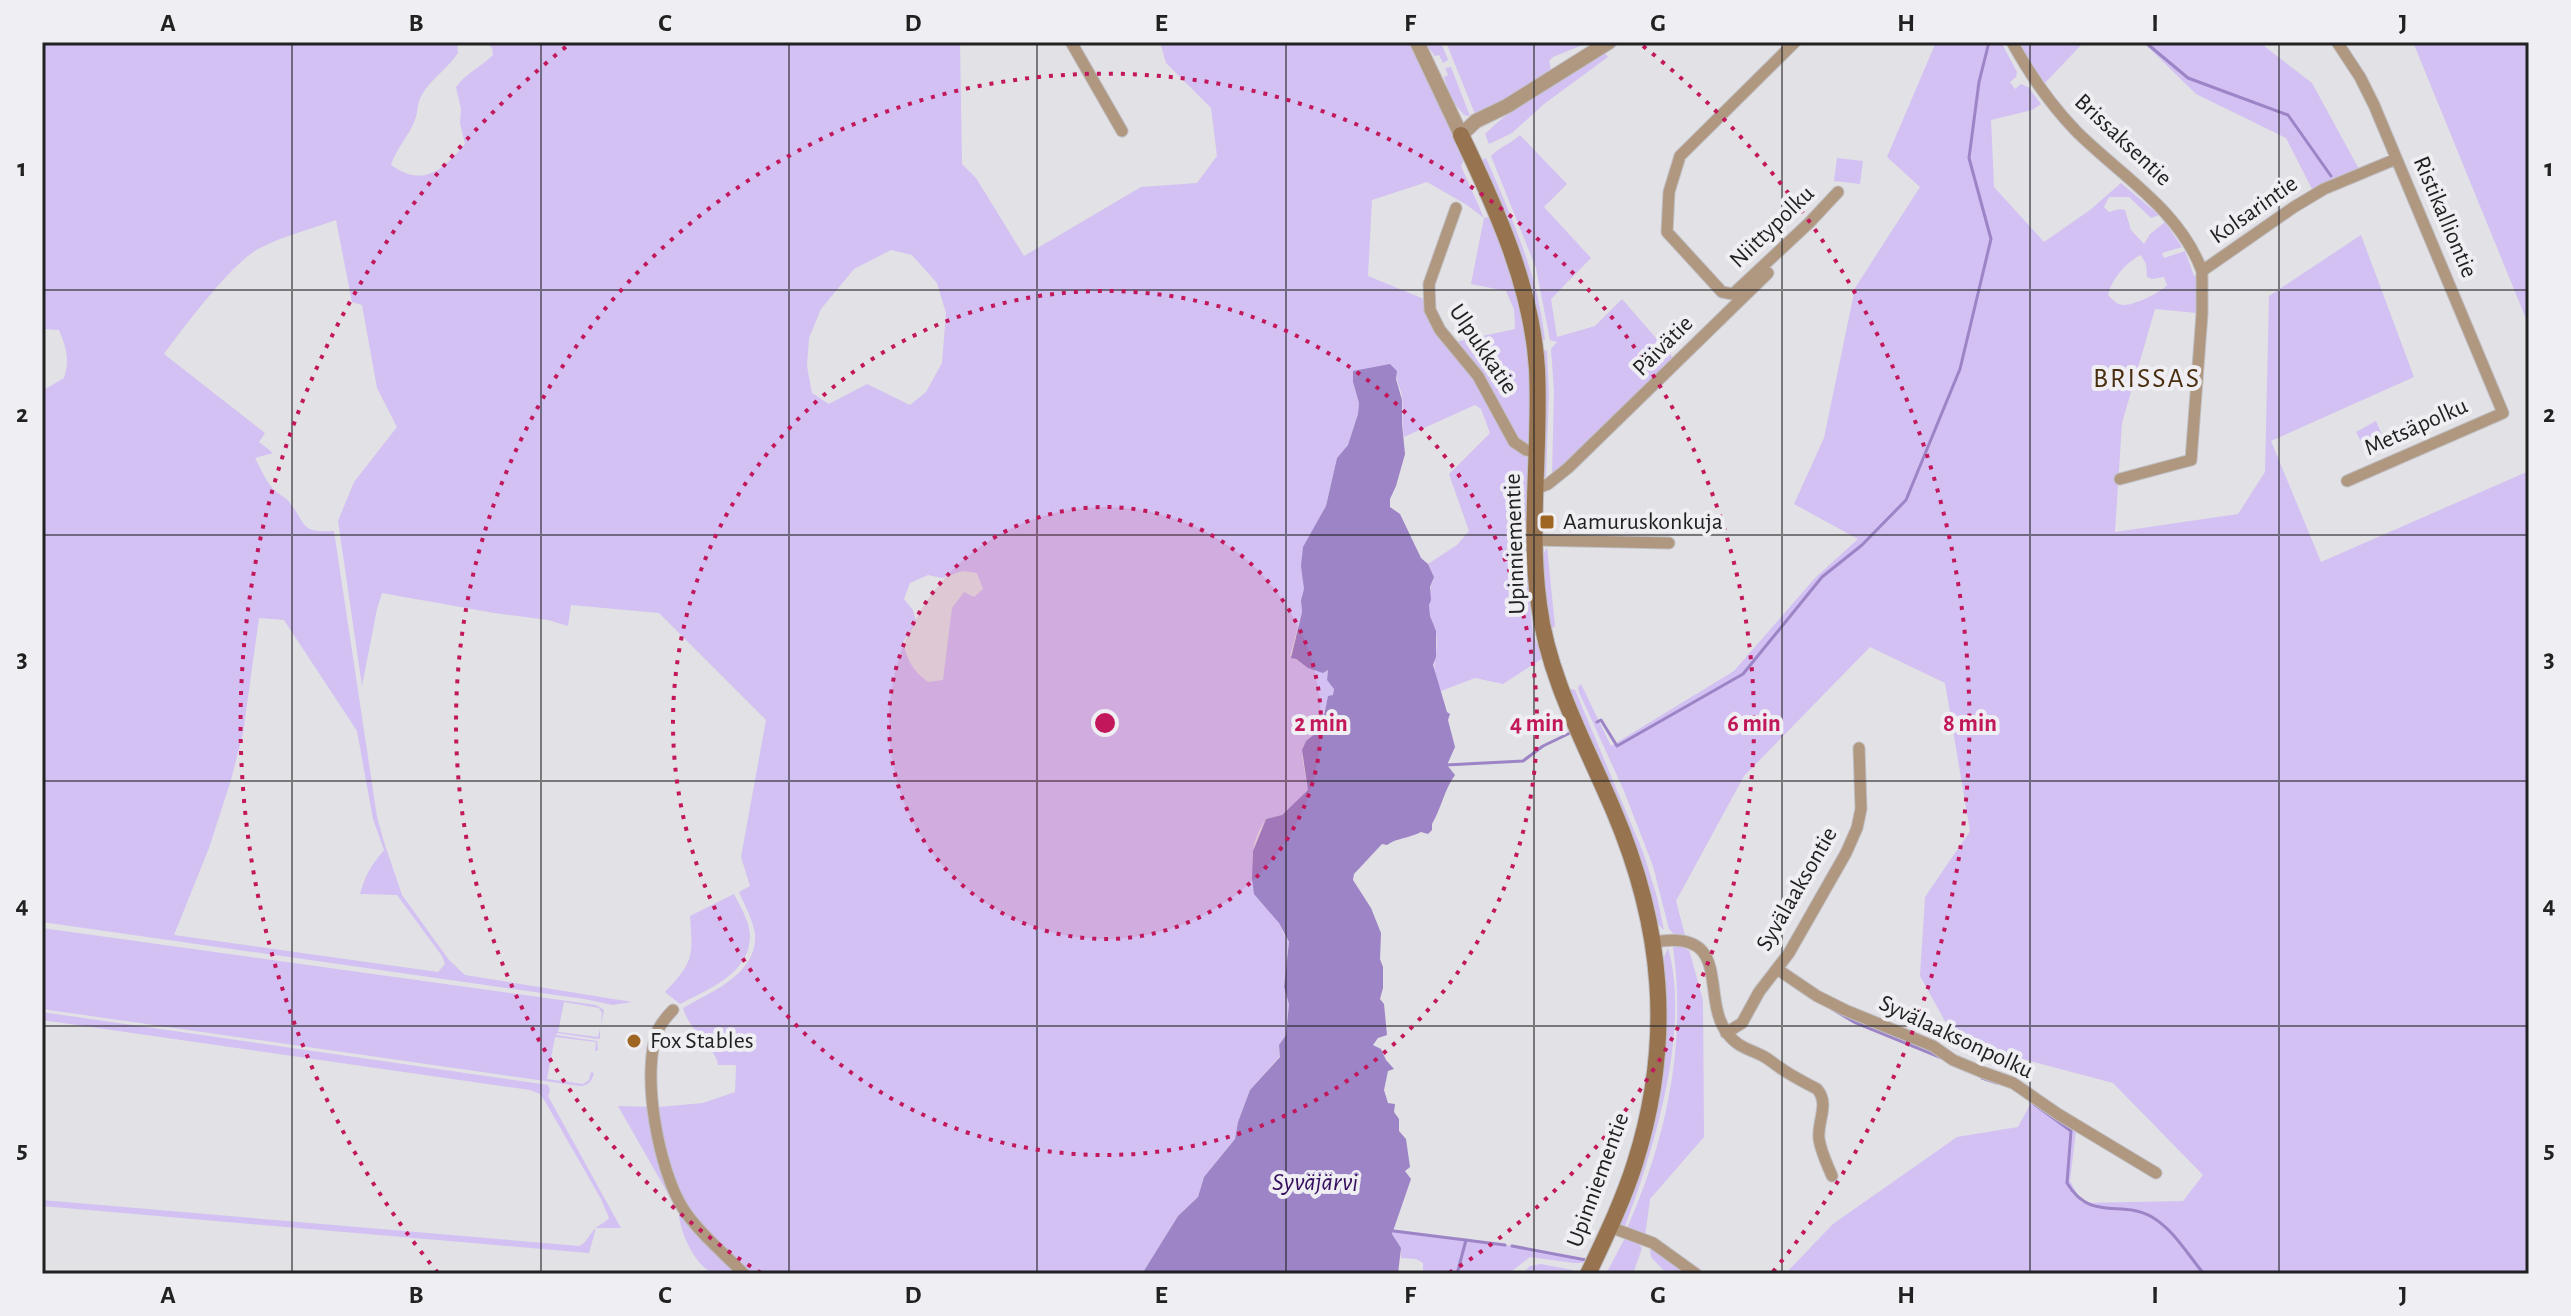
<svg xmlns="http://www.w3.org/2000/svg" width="2571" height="1316" viewBox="0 0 2571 1316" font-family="'Alegreya Sans',sans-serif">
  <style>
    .green { fill: #d2c1f2; fill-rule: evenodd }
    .water { fill: #9c84c6 }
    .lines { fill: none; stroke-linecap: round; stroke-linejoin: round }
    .stream { stroke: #9c84c6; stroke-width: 3 }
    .minor-casing { stroke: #bfbec2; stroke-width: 13 }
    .tertiary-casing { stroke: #bfbec2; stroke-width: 16 }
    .secondary-casing { stroke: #bfbec2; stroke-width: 18 }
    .minor { stroke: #b09780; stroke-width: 11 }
    .tertiary { stroke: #b09780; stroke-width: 14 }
    .secondary { stroke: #977350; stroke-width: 16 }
    .grid { fill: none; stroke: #212122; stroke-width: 2; stroke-opacity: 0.55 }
    .ring { fill: none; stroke: #c2185b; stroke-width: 4; stroke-dasharray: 4 8 }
    .poi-dot { fill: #9e6523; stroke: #efeef2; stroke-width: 3 }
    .labels { text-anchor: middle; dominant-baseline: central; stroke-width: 8; stroke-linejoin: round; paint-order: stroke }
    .street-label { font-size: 24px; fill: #212122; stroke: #efeef2 }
    .poi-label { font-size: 24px; fill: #212122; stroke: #efeef2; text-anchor: start }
    .water-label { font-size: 26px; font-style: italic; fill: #350e5d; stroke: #efeef2 }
    .quarter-label { font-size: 28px; letter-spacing: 2px; fill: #4a2e10; stroke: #efeef2 }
    .centre { fill: #c2185b; stroke: #efeef2; stroke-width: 4 }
    .ring-label { font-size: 24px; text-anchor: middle; font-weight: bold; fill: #c2185b; stroke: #efeef2; stroke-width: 8; stroke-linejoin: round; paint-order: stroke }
    .neatline { fill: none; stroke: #212122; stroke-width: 3 }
    .grid-label { font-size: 26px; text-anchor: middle; font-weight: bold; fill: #212122 }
  </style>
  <rect width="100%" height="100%" fill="#e2e1e5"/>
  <path class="green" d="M42,42H457L458,53C448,67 438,74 428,86C415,102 420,105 415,120C409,136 397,147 391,165C423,188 443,170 465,144L460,123L461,109L456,87C466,73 481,67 493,55L492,48L487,42H960L962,164L976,178L1024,256L1141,187L1197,183L1217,156L1211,108L1166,63L1160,42H1409L1465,157L1461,166L1484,218L1488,217L1504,244L1516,285L1531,372L1529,442L1525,445L1520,444L1455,342L1515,329L1514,309L1506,291L1471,284L1484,218L1467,205L1427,182L1372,200L1368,276L1424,299L1427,312L1478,383L1521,452L1530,460L1527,528L1530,605L1533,634L1543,658L1503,684L1475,678L1441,691C1427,666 1440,657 1436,634C1435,628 1431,622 1430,616C1428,603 1429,589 1434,577L1428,564L1457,545L1469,531L1449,474L1490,433L1481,409L1475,405L1404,437C1401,423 1404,410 1402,397C1401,387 1395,382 1397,371L1383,366L1354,372L1353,382L1359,403L1358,414L1348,445L1337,458L1326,506L1302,554L1304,589L1301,600L1302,612L1290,656L1309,668L1323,672L1328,670L1327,680L1334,687L1333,695L1326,704L1320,731L1306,741L1303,747L1302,757L1308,790L1282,815L1266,819C1247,847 1249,875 1265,904C1269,912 1276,917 1280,925C1283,931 1284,936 1289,942L1284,987L1289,1003L1286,1035L1279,1045L1280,1056L1250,1090L1238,1122L1235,1139L1204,1177L1198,1197L1178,1216L1142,1274H748C719,1243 681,1212 669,1169C664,1149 661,1127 658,1107L703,1103L735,1092L736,1065H718C717,1049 689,1031 683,1008C711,992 758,974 755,934C753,920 744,904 739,892L750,886L741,857L766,720L659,613L571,605L568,626L548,620L494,613L382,593L377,609L362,686L338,521L354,482L397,427L377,388L362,305L352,302L336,220C311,229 283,236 260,248C233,261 183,328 164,354L265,433L259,442L273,453L255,458C261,469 266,482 275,491C280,495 287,498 290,503C307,525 300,533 334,531L377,817L384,842L402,895L449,960L465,975L632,1002L613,1005L584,999L42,922V391L64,378C70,360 66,347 59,330L42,329ZM891,250L912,255L937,283L946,313L942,363L926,392L910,405L867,384L829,404L812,393L807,366L809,338L821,309L854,269ZM962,571L977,573L983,589L974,597L964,592L952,608L943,680L928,682C913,671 907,660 903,642L916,622L913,610L904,599L910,583L928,575L942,578ZM259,618L284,620L357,731L373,819L384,850C370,868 367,871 360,894L397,895L442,956L445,964L438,972L174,935L209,848L231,780L243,733Z
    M1424,42H1441L1448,60L1443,63L1439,55L1435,56Z
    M1446,42H1590L1553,57L1549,61L1551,69L1544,76L1491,110L1475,114Z
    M1936,42H2001L2017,72L2016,77L2010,82L2015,89L2021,84L2028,87L2041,104L2032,110L1991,120L1994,187L2044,242L2090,210L2121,183L2159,215L2151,218L2129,197H2109L2104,207L2109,212L2120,209L2125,210L2131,230L2144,244L2150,234L2165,222L2182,247L2162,253L2164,258L2185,251L2194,276L2198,275L2197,313L2155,309L2122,423L2115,532L2238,514L2265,472L2269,296L2361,235L2414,377L2271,441L2321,562L2529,471V1274H1785L1833,1224L1957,1137L2018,1127L2033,1099L2076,1130L2070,1181L2082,1203L2183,1201L2203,1175L2113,1083L2023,1059L1951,1032L1920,976L1925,897L1970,831L1945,683L1870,647L1744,776L1676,901L1685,935L1674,934L1669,929L1653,866L1624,791L1579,692L1578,687L1581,684L1611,746L1734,671L1815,578L1858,539L1794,504L1824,438L1855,288L1920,187L1887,157ZM2141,255L2146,264L2147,277L2152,279L2164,277L2167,285C2162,292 2134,305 2125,305C2117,305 2113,300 2108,295C2111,280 2127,261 2141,255Z
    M2016,42H2084L2044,84Z
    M2143,42H2259L2312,83L2359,169L2312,189L2286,138L2196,94Z
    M2413,42H2529V326Z
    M1604,52L1608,57L1544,104L1512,133L1489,144L1485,134C1519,100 1564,77 1604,52Z
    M1451,67L1470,116L1464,115L1451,99L1444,77L1448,75L1445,68Z
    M1520,135L1567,184L1544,207L1591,258L1551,299L1557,337L1595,326L1622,299L1676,361L1552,476L1554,391L1551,349L1557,342L1550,340L1536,268L1491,156C1499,147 1511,144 1520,135Z
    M1486,158C1512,218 1538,275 1545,340L1540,339L1522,258L1482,160Z
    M1837,158L1863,161L1860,184L1834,181Z
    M1544,350L1547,351L1549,393L1546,477L1543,475L1542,352Z
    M2376,421L2383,437L2364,447L2356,432Z
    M1547,547L1555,626L1551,629L1546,615L1543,555Z
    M1571,689L1575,690L1643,852L1657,897L1664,930L1658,924L1638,854L1569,691Z
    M734,894C740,906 750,922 750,936C750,974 708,989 680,1004L665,992C694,962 693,956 690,916Z
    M42,928L596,1005L604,1010L601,1026L602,1013L599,1008L564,1002L558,1032L598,1037L600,1029V1038L598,1039L557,1033L556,1035L597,1041L598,1050L595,1051L596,1042L555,1037L547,1079L583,1084L589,1080L591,1072L594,1073C592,1081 588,1086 580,1086L42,1009Z
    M1675,945L1689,950L1703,1000L1704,1137L1650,1199L1645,1236L1627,1228C1666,1141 1687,1043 1673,948Z
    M1668,948C1691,1028 1654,1150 1625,1226H1621L1619,1222L1663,1069L1667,1026L1664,957Z
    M42,1012L548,1085L550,1090L548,1096L621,1228H596L589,1253L42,1206V1200L579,1246C588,1242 588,1235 595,1229C599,1224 604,1224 609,1218L601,1199L546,1103L540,1094L530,1090L42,1020Z
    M618,1106L652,1107L670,1191L741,1274C733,1274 723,1275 714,1273C696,1268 679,1231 679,1213Z
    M1394,1231L1512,1246L1586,1260L1582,1263H1574L1530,1257L1508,1274H1423V1263L1416,1259L1401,1258V1248L1392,1234Z
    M1625,1238L1636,1241L1642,1248L1633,1274H1606Z
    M1650,1248H1654L1691,1274H1667L1651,1257Z
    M1541,1264L1572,1270L1577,1274H1522L1530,1266Z"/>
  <path class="water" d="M1390,364L1397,371L1396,379L1402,400V424L1405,454L1396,486L1390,499V507L1400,514L1421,558L1428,564L1434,577L1430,587L1431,600L1429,605L1430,616L1436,631V657L1433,665L1447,712L1450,714L1448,720L1455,747L1447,765L1455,775C1445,788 1441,809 1432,824V830L1428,834L1421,832C1410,838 1396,838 1387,845L1382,844L1354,874L1353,880L1371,908L1381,933L1380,959L1383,967V988L1380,999L1384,1004L1387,1035L1378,1038L1373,1045L1381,1049L1386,1060L1394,1069L1388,1071L1384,1090L1388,1103L1395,1104L1394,1112L1399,1119V1131L1406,1139L1410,1167L1405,1171L1411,1179L1392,1234L1401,1248L1398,1274H1142L1178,1216L1198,1197L1204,1177L1235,1139L1238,1122L1250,1090L1280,1057L1279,1045L1286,1035L1289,1004L1284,987L1289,942L1279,923L1254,894L1252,878L1253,851L1266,819L1282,815L1308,790L1302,750L1306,741L1321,729L1327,701L1328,696L1333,695L1334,689L1327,680L1328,670L1323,673L1308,668L1296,659L1291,658L1302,612L1301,600L1304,589L1301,566L1303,547L1326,506L1337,458L1348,445L1358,414L1359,403L1353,382V371Z"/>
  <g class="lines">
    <path class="stream" d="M2145,42L2188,78L2288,115L2331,176
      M1597,722L1601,720L1617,746L1743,674L1822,577L1862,545L1906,500L1960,369L1991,239L1969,158L1979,82L1989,42
      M1446,765L1523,761L1543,746L1570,733
      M1832,1009L1854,1022L1942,1058
      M1982,1078L1997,1083
      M2034,1104L2071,1131L2067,1183C2091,1223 2122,1199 2152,1217C2174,1230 2188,1255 2204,1274
      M1394,1231L1505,1245
      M1512,1246L1586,1260
      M1457,1274L1466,1240"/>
    <defs>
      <path id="minor" d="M1071,42L1122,131
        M1795,42L1680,156L1669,192L1667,232L1722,292L1733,294L1809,223L1838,192
        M2012,42C2030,75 2050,104 2076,131C2121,176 2179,209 2202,271
        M2337,42L2360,77L2374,105L2503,413L2347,481
        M1456,208L1429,284L1430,310L1440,330L1478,376L1514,442L1526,450L1537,452
        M2120,479L2191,460L2202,314V271L2294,207L2324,189L2396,159
        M1535,489L1548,484L1568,468L1768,273
        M1534,540L1669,543
        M1654,942C1734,928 1700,997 1727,1033C1737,1047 1749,1049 1763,1056C1769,1059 1774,1064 1779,1067C1791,1076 1804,1082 1817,1089C1830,1104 1817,1121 1819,1139C1821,1152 1827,1164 1832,1176
        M1777,969L1817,996L1845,1010L1933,1046L1953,1060L1982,1072L2013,1083L2058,1114L2156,1173
        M673,1010C667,1016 662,1022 658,1030C640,1073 659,1172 684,1210C701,1235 724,1253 744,1274
        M1726,1033L1742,1023L1759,992L1789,953L1846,853L1857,828L1861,809L1859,748
        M1610,1227L1653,1243L1696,1274"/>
      <path id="tertiary" d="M1417,42L1461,135
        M1461,135L1476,121L1507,106L1609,42"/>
      <path id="secondary" d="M1461,135C1496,208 1532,287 1537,369C1541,448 1528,526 1539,605C1548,677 1585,743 1613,809C1663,926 1674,1040 1635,1163C1623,1201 1605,1238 1588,1274"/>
    </defs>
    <use href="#minor" class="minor-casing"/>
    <use href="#tertiary" class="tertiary-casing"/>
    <use href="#secondary" class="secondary-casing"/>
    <use href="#minor" class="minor"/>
    <use href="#tertiary" class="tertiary"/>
    <use href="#secondary" class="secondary"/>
  </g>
  <path class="grid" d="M292,42V1274M541,42V1274M789,42V1274M1037,42V1274M1286,42V1274M1534,42V1274M1782,42V1274M2030,42V1274M2279,42V1274M42,290H2529M42,535H2529M42,781H2529M42,1026H2529"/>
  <circle cx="1105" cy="723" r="216" fill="#c2185b" fill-opacity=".12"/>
  <g class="ring">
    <circle cx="1105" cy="723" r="216"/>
    <circle cx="1105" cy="723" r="432"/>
    <path d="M761 1273A649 649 0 1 1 1449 1273"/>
    <path d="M438 1273A865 865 0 0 1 567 46M1643 46A865 865 0 0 1 1772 1273"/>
  </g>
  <g class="poi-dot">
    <rect x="1539" y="514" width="16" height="16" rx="4"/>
    <circle cx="634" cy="1041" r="8"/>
  </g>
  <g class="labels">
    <g class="street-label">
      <text transform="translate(2123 140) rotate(43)">Brissaksentie</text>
      <text transform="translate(2254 210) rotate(-35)">Kolsarintie</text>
      <text transform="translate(2445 217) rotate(67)">Ristikalliontie</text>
      <text transform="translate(1772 227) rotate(-44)">Niittypolku</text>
      <text transform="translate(1663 346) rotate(-45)">Päivätie</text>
      <text transform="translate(1483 349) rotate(56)">Ulpukkatie</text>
      <text transform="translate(2416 427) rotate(-24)">Metsäpolku</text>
      <text transform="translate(1515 544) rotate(-92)">Upinniementie</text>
      <text transform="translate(1797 889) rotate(-60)">Syvälaaksontie</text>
      <text transform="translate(1956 1037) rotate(25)">Syvälaaksonpolku</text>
      <text transform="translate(1598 1180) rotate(-70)">Upinniementie</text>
    </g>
    <g class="poi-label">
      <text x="1563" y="522">Aamuruskonkuja</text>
      <text x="650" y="1041">Fox Stables</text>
    </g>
    <g class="water-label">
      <text x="1315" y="1182">Syväjärvi</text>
    </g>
    <g class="quarter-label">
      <text x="2147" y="379">BRISSAS</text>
    </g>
  </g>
  <circle cx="1105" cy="723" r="12" class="centre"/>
  <g class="ring-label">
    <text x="1321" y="731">2 min</text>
    <text x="1537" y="731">4 min</text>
    <text x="1754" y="731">6 min</text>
    <text x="1970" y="731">8 min</text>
  </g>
  <rect width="2571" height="1316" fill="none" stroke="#efeef2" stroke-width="88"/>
  <rect x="44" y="44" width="2483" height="1228" class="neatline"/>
  <g class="grid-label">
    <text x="168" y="31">A</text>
    <text x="416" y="31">B</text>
    <text x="665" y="31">C</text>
    <text x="913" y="31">D</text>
    <text x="1161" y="31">E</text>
    <text x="1410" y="31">F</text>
    <text x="1658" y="31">G</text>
    <text x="1906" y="31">H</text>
    <text x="2155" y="31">I</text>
    <text x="2403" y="31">J</text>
    <text x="22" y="176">1</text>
    <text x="2549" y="176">1</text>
    <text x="22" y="422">2</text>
    <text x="2549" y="422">2</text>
    <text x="22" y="667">3</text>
    <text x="2549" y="667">3</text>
    <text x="22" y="913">4</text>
    <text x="2549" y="913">4</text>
    <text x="22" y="1158">5</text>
    <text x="2549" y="1158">5</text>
    <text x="168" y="1303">A</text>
    <text x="416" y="1303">B</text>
    <text x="665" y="1303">C</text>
    <text x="913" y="1303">D</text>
    <text x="1161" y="1303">E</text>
    <text x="1410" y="1303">F</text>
    <text x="1658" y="1303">G</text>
    <text x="1906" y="1303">H</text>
    <text x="2155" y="1303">I</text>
    <text x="2403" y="1303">J</text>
  </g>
</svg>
